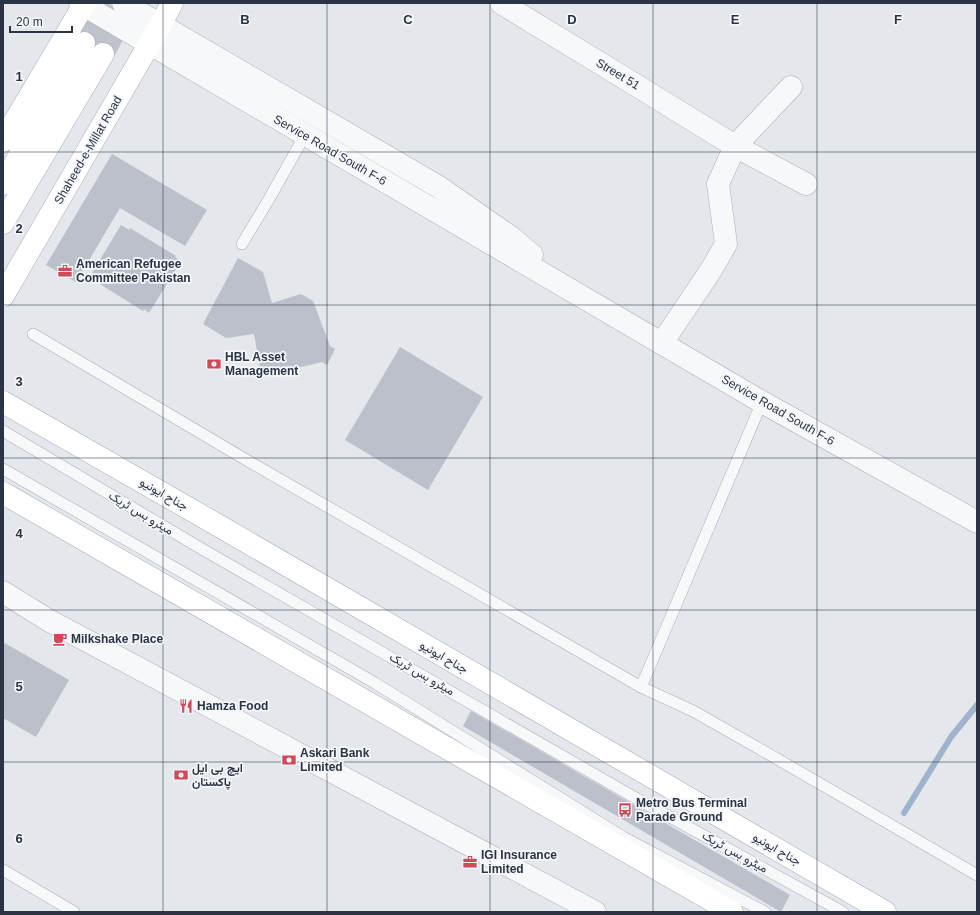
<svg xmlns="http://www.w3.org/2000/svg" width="980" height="915" viewBox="0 0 980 915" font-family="Helvetica,Vazirmatn,sans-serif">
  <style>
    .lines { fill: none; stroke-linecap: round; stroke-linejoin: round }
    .stream { stroke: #9fb4cc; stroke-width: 6 }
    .building { fill: #bbc0ca }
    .secondary-tunnel { stroke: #bfc3cb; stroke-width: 22; stroke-dasharray: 22 11; stroke-linecap: butt }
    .lane-casing { stroke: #a9aeb7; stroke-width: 12 }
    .street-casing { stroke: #a9aeb7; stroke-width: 23 }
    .secondary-casing { stroke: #a9aeb7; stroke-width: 23 }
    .primary-casing { stroke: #a3abb8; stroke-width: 23 }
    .lane { stroke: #f7f8fa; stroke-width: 11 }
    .street { stroke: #f7f8fa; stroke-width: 22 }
    .secondary { stroke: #fff; stroke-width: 22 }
    .primary { stroke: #fff; stroke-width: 22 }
    .grid { fill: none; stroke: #2b3445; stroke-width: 1; stroke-opacity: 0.55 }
    .labels { text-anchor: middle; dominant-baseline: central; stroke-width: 3.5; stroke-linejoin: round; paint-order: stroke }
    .street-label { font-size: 12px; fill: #2b3445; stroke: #f4f6f9 }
    .poi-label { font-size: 12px; font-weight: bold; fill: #2b3445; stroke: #f4f6f9; text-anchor: start }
    .grid-label { font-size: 13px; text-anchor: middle; font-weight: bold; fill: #2b3445; stroke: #f4f6f9; stroke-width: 3.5; stroke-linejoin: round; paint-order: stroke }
  </style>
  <rect width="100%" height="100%" fill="#e4e7ec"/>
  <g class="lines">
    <path class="stream" d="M904,813L951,737L977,705"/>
  </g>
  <path class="building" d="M112,154L207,210L185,246L120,208L76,282L46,265Z
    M121,225L129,230L130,228L176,256L175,257L181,261L149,313L144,309L143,311L95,281L96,280L90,276Z
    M238,258L263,272L272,303L301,294L313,301L330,346L335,349L327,365L322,362L272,374L260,367L254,334L226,338L203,324Z
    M400,347L483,397L428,490L345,440Z
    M3,642L69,680L36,737L3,718Z
    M471,711L790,895L781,912L463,726Z"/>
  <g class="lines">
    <path class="secondary-tunnel" d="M84,43L107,3
      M103,54L127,9"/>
    <defs>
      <path id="lane" d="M242,244L269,199L305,135
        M33,334L255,465L641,687L693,711L753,745L843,797L977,875
        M3,431L202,549L639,800L843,912
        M3,469L375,683L623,837L765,912
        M641,687L762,402
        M3,870L74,912"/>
      <path id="street" d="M80,3L762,402L977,522
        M123,3L439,187L512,238L532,255
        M501,3L603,65L735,146L806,184
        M662,343L711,270L726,244L718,184L735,146L791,87
        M3,592L48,620L595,912"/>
      <path id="secondary" d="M3,141L85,3
        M3,184L84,43
        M3,223L103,54
        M3,296L161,24L172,3"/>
      <path id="primary" d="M3,402L221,527L885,912
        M3,493L732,912"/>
    </defs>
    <use href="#lane" class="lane-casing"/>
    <use href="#street" class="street-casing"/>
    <use href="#secondary" class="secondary-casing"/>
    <use href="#primary" class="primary-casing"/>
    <use href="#lane" class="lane"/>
    <use href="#street" class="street"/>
    <use href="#secondary" class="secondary"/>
    <use href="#primary" class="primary"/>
  </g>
  <path class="grid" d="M163,3V912M327,3V912M490,3V912M653,3V912M817,3V912M3,152H977M3,305H977M3,458H977M3,610H977M3,762H977"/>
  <defs>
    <symbol id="office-bare" viewBox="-9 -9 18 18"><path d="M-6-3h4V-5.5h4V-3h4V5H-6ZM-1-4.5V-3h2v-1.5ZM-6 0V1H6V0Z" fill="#d1495b" stroke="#f4f6f9" stroke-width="2.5" paint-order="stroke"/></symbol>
    <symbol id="bank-bare" viewBox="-9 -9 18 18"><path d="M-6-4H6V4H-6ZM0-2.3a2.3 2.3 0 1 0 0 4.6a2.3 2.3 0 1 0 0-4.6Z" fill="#d1495b" stroke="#f4f6f9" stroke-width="2.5" paint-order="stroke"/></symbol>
    <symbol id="cafe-bare" viewBox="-9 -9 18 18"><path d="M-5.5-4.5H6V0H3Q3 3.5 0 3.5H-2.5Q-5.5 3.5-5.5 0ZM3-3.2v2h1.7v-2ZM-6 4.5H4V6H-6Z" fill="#d1495b" stroke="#f4f6f9" stroke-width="2.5" paint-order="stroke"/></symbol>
    <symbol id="restaurant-bare" viewBox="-9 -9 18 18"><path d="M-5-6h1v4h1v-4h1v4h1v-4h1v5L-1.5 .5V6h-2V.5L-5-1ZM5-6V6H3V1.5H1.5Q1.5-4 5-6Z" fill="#d1495b" stroke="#f4f6f9" stroke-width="2.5" paint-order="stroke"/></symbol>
    <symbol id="bus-bare" viewBox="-9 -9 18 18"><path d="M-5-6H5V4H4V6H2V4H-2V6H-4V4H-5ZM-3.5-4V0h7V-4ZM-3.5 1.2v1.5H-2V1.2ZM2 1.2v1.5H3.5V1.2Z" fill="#d1495b" stroke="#f4f6f9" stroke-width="2.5" paint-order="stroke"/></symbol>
  </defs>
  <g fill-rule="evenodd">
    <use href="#office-bare" x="55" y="261" width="20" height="20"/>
    <use href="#bank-bare" x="204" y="354" width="20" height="20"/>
    <use href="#cafe-bare" x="50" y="629" width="20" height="20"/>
    <use href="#restaurant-bare" x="176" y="696" width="20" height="20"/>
    <use href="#bank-bare" x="279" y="750" width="20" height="20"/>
    <use href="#bank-bare" x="171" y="765" width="20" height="20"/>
    <use href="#bus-bare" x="615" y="800" width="20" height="20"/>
    <use href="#office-bare" x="460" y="852" width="20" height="20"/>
  </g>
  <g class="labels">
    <g class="street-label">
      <text transform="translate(618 74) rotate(31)">Street 51</text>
      <text transform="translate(88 150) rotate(-60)">Shaheed-e-Millat Road</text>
      <text transform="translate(330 150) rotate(30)">Service Road South F-6</text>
      <text transform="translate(778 410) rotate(30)">Service Road South F-6</text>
      <text transform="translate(164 494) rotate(30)">جناح ایونیو</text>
      <text transform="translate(141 513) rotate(31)">میٹرو بس ٹریک</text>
      <text transform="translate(444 657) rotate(30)">جناح ایونیو</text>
      <text transform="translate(422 674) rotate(30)">میٹرو بس ٹریک</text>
      <text transform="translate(777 849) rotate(30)">جناح ایونیو</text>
      <text transform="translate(735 852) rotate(29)">میٹرو بس ٹریک</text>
    </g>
    <g class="poi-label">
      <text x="76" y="264">American Refugee<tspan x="76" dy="14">Committee Pakistan</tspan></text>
      <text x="225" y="357">HBL Asset<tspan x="225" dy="14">Management</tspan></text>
      <text x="71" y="639">Milkshake Place</text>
      <text x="197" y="706">Hamza Food</text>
      <text x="300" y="753">Askari Bank<tspan x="300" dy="14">Limited</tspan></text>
      <text x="192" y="768">ایچ بی ایل<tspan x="192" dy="14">پاکستان</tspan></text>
      <text x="636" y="803">Metro Bus Terminal<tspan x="636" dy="14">Parade Ground</tspan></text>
      <text x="481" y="855">IGI Insurance<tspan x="481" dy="14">Limited</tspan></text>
    </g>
  </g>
  <g class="grid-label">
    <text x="245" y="24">B</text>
    <text x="408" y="24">C</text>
    <text x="572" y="24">D</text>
    <text x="735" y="24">E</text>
    <text x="898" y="24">F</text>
    <text x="19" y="81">1</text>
    <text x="19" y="233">2</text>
    <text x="19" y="386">3</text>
    <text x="19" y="538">4</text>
    <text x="19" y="691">5</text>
    <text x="19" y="843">6</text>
  </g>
  <rect width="980" height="915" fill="none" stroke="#2b3445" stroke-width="8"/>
  <path d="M10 26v6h62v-6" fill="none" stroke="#2b3445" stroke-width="2"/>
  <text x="16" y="26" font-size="12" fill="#2b3445" stroke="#f4f6f9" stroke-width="3" paint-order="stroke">20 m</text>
</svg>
